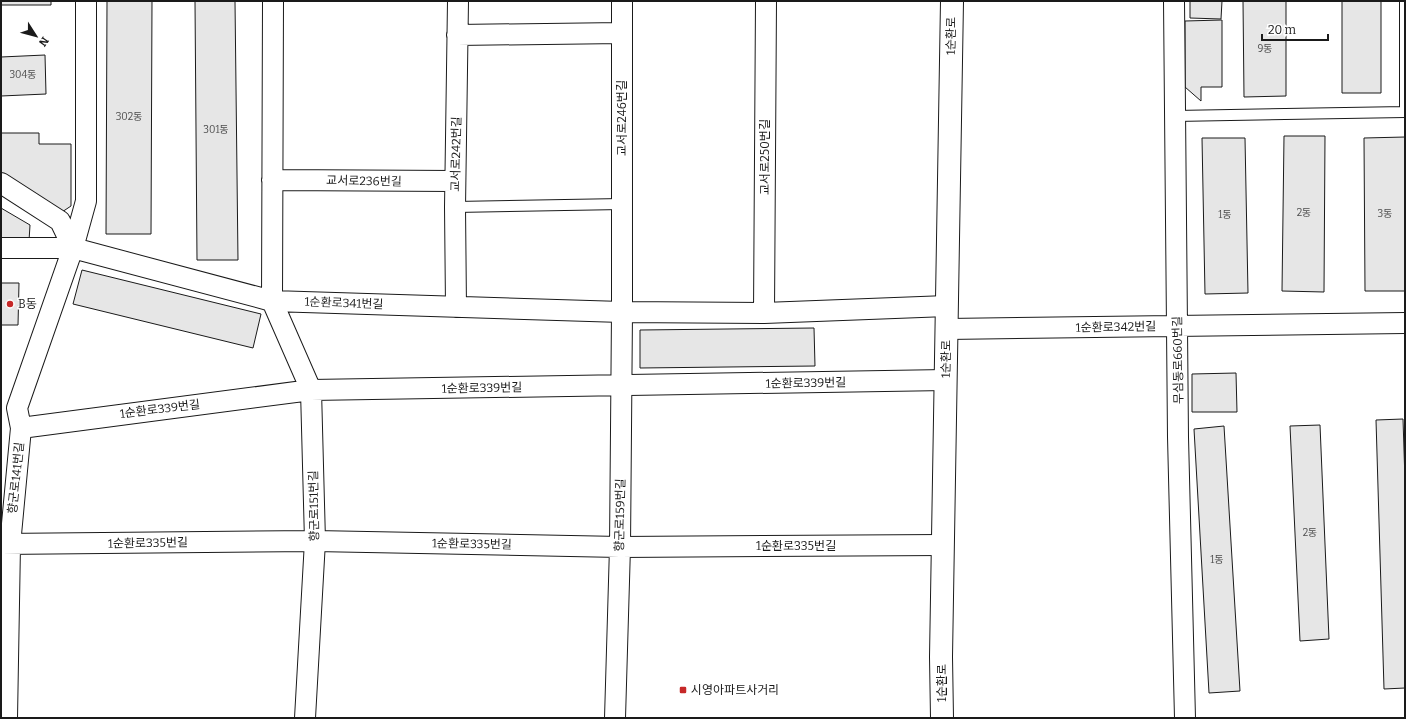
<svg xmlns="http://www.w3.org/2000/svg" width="1406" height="719" viewBox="0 0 1406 719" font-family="Bitter,'Noto Sans KR',serif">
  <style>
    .building { fill: #e6e6e6; stroke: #1a1a1a }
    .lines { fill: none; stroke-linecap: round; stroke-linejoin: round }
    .service-casing { stroke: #1a1a1a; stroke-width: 12 }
    .minor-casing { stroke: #1a1a1a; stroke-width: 22 }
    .secondary-casing { stroke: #1a1a1a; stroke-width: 24 }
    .service { stroke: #fff; stroke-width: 10 }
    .minor { stroke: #fff; stroke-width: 20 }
    .secondary { stroke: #fff; stroke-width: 22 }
    .poi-dot { fill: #c62828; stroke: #fff; stroke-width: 1.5 }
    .labels { text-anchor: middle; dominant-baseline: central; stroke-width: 3; stroke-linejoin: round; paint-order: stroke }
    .number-label { font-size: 10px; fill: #4d4d4d }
    .street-label { font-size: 12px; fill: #1a1a1a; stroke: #fff }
    .poi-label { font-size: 12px; fill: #1a1a1a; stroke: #fff; text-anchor: start }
  </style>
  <rect width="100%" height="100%" fill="#fff"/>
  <path class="building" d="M1,1H51V5H1Z
    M107,1H152L151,234H106Z
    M195,1H235L238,260H197Z
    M1190,1H1222L1221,19L1190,18Z
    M1243,1H1286V96L1244,97Z
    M1342,1H1381V93H1342Z
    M1222,20V87H1201V101L1185,87V21Z
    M45,55L46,94L1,96V57Z
    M1,133H39V144H71V206L59,214L1,173Z
    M1284,136H1325L1324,292L1282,291Z
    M1405,137V291H1365L1364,138Z
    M1202,138H1245L1248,293L1205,294Z
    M1,208L30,225L29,241H1Z
    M82,270L261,314L253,348L73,304Z
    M1,283H19L18,325H1Z
    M814,328L815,366L640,368V330Z
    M1236,373L1237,412H1192V374Z
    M1403,419L1405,481V688L1384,689L1376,420Z
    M1320,425L1329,639L1300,641L1290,426Z
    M1224,426L1240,691L1209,693L1194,429Z"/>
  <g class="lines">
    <defs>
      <path id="service" d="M1405,112V1
        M1175,116L1405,112
        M455,207L622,204"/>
      <path id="minor" d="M273,1L272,301L311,390L315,541L305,718
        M1174,1L1178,437L1185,718
        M457,35L621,33
        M272,180L455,181
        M1,183L60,221L73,248
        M1,248H73L272,301L622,312L764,313L947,306
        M456,307L455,207L458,1
        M764,313L766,1
        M947,329L1405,323
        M21,428L311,390L946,380
        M1,544L315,541L620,547L943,545
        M7,718L10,545L21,428L17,408L73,248L86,201V1
        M615,718L620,547L622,312V1"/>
      <path id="secondary" d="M942,718L941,657L952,1"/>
    </defs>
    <use href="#service" class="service-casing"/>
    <use href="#minor" class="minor-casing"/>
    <use href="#secondary" class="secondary-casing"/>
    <use href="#service" class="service"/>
    <use href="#minor" class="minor"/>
    <use href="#secondary" class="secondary"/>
  </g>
  <g class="poi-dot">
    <circle cx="10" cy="304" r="4"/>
    <rect x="679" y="686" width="8" height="8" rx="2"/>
  </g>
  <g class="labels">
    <g class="number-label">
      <text x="1265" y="49">9동</text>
      <text x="23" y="75">304동</text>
      <text x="129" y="117">302동</text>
      <text x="216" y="130">301동</text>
      <text x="1304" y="213">2동</text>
      <text x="1385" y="214">3동</text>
      <text x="1225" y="215">1동</text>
      <text x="1310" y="533">2동</text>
      <text x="1217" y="560">1동</text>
    </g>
    <g class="street-label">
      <text transform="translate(951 36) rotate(-89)">1순환로</text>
      <text transform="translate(622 118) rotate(-90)">교서로246번길</text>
      <text transform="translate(456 154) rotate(-89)">교서로242번길</text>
      <text transform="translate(765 157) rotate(-90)">교서로250번길</text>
      <text transform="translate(364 181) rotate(1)">교서로236번길</text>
      <text transform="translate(344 303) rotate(2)">1순환로341번길</text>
      <text transform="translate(1116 327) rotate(-1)">1순환로342번길</text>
      <text transform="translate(946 359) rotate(-89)">1순환로</text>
      <text transform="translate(1178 360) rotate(-91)">무심동로660번길</text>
      <text transform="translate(806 383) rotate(-1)">1순환로339번길</text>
      <text transform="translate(482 388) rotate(-1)">1순환로339번길</text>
      <text transform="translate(160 409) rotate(-7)">1순환로339번길</text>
      <text transform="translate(16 478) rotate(-84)">향군로141번길</text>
      <text transform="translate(314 506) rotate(-91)">향군로151번길</text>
      <text transform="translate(620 515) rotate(-89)">향군로159번길</text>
      <text transform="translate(148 543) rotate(-1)">1순환로335번길</text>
      <text transform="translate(472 544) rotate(1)">1순환로335번길</text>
      <text x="796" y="546">1순환로335번길</text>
      <text transform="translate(942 683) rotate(-90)">1순환로</text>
    </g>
    <g class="poi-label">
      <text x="18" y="304">B동</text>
      <text x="691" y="690">시영아파트사거리</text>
    </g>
  </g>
  <rect width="1406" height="719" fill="none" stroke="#1a1a1a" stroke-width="4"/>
  <g transform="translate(36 36) rotate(126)" stroke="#ffffff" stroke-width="3" paint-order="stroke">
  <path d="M0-3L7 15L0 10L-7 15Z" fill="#1a1a1a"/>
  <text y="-6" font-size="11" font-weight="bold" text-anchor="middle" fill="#1a1a1a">N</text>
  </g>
  <path d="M1262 34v6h66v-6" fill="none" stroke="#1a1a1a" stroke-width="2"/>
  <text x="1268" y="34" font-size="12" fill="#1a1a1a" stroke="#ffffff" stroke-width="3" paint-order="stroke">20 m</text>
</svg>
